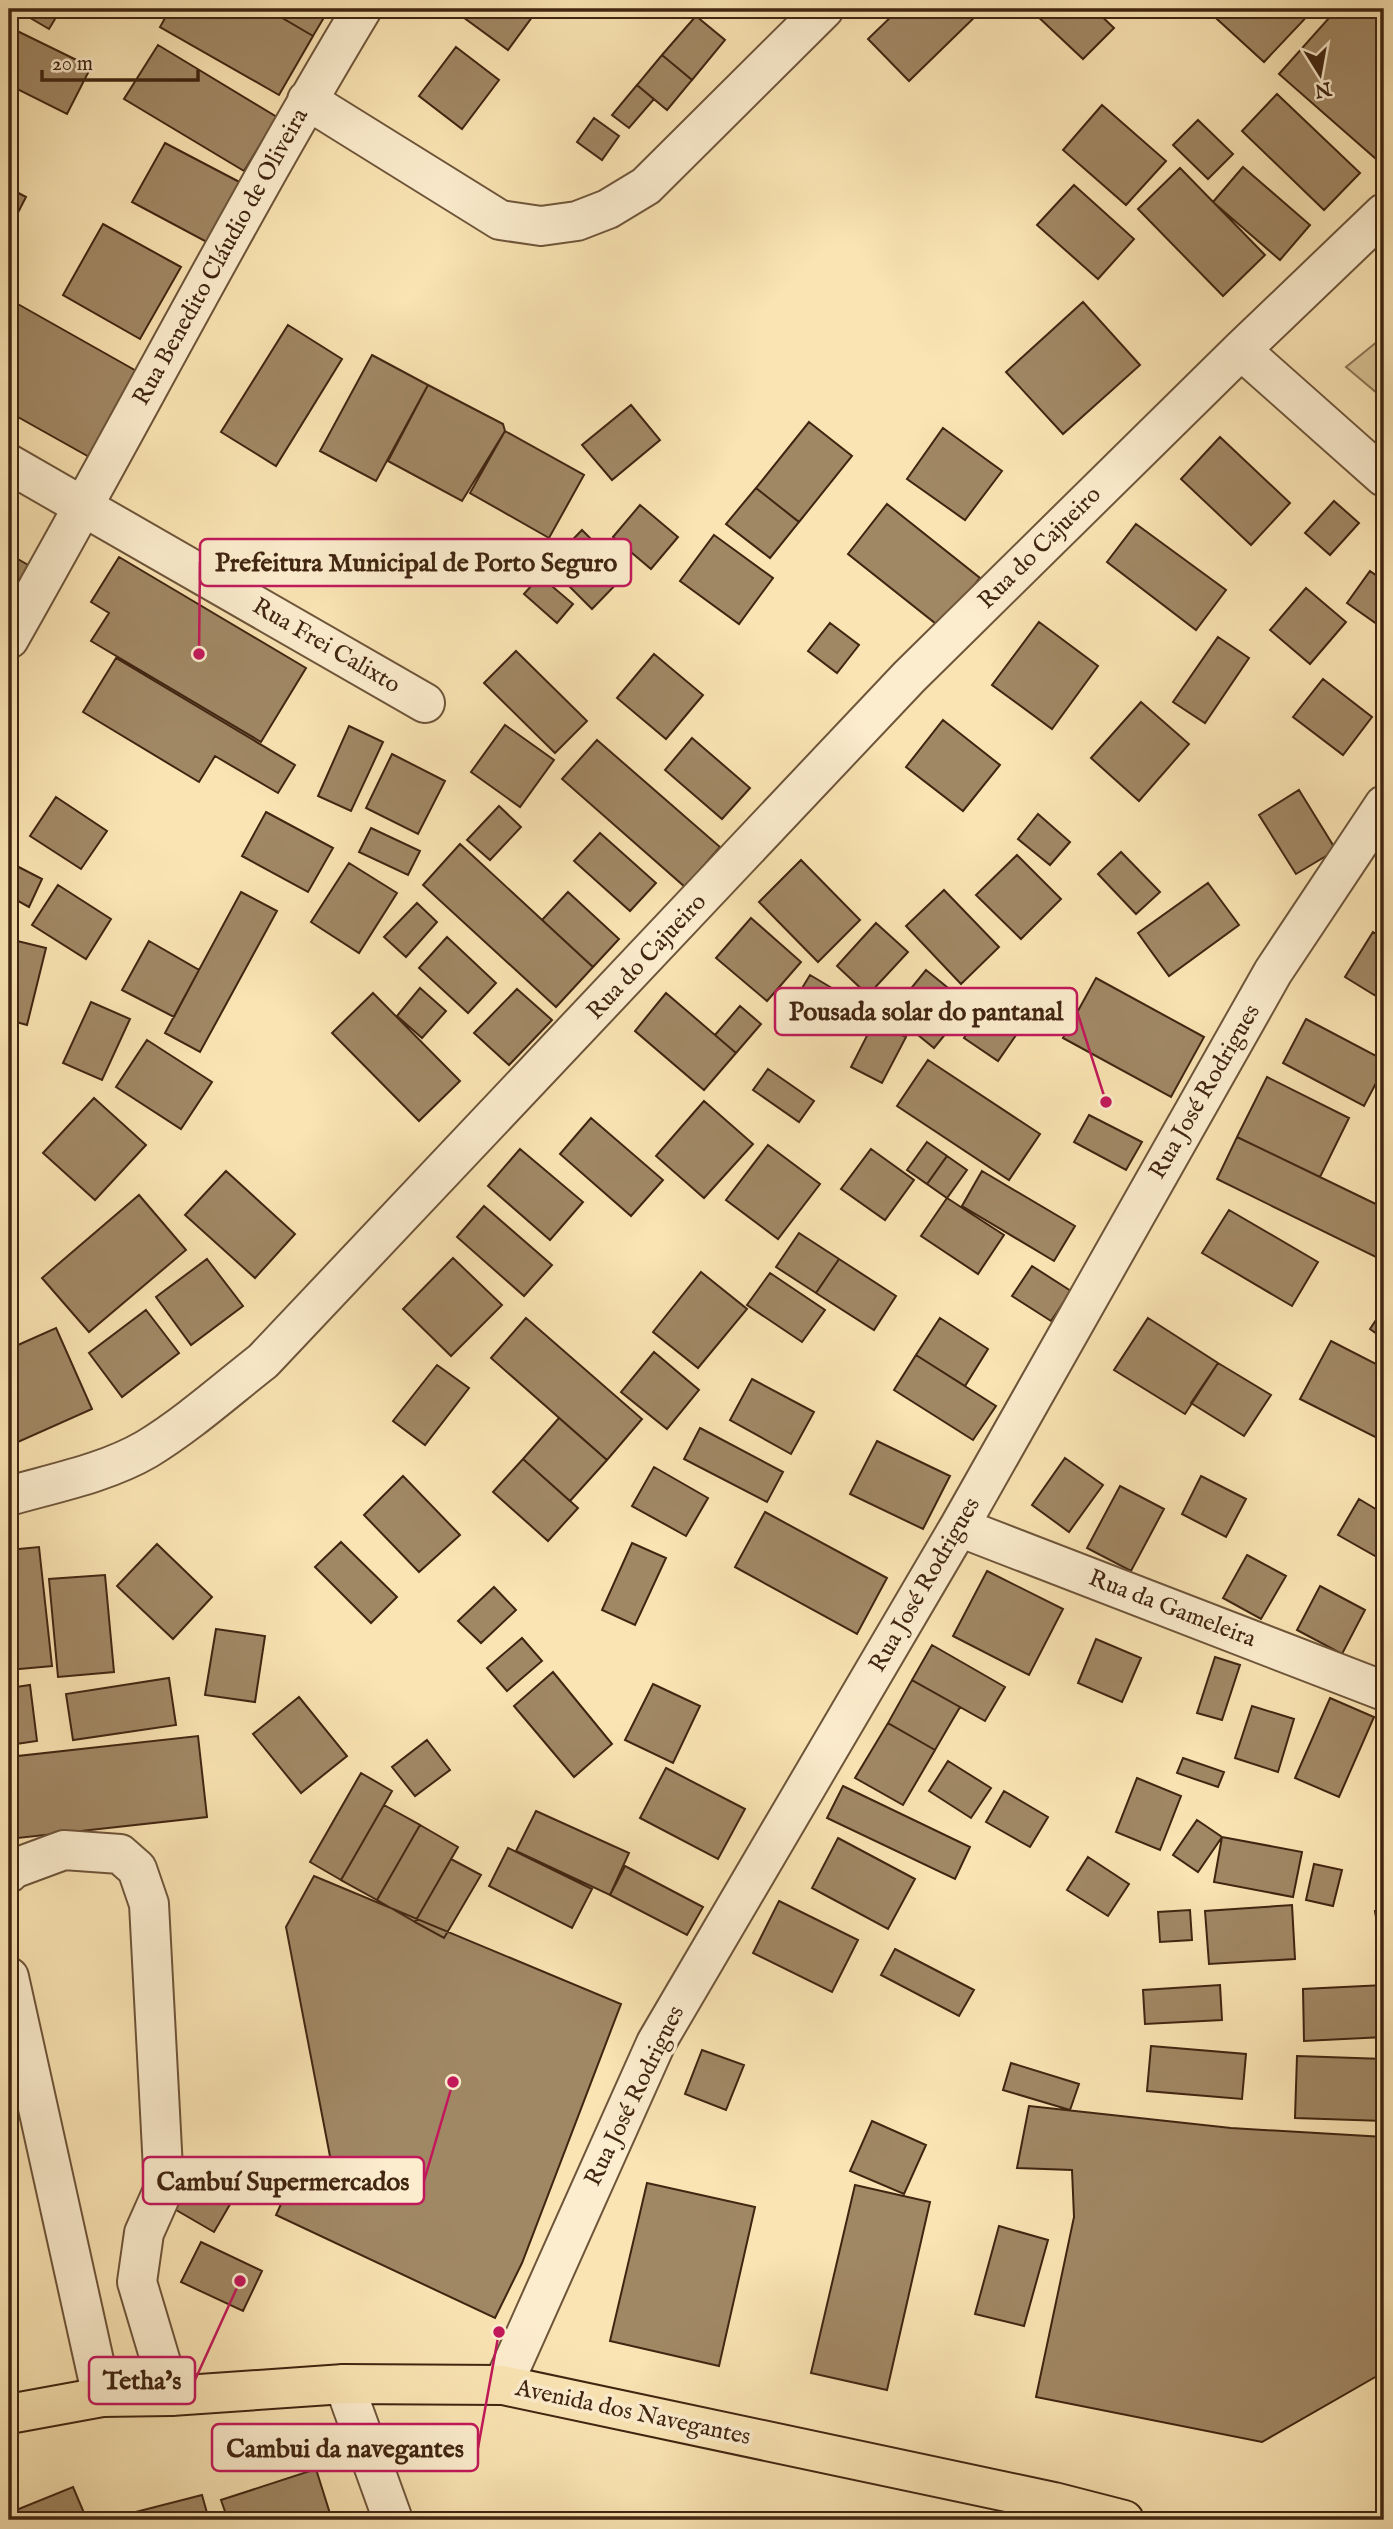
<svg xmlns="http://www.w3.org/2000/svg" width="1393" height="2529" viewBox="0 0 1393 2529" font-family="'IM FELL English',serif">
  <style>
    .green { fill: #dac497; stroke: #8d7454; stroke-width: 2 }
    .building { fill: #a18865; stroke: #402511; stroke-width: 2 }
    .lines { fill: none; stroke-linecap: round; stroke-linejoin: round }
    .minor-casing { stroke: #6e553a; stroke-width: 42 }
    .major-casing { stroke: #402511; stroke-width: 42 }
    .minor { stroke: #fcedce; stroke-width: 38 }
    .major { stroke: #fae4b3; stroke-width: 38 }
    .labels { text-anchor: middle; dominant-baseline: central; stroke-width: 7; stroke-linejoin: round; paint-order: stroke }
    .street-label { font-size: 24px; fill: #402511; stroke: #fcedce }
    .leader { fill: none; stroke: #c2185b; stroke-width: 2.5 }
    .callout-dot { fill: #c2185b; stroke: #fcedce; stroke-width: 2.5 }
    .callout { fill: #fcedce; stroke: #c2185b; stroke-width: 2.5 }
    .callout-label { font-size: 26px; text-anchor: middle; font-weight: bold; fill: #402511 }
  </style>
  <rect width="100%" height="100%" fill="#fae4b3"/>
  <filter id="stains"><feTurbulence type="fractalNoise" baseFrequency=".00286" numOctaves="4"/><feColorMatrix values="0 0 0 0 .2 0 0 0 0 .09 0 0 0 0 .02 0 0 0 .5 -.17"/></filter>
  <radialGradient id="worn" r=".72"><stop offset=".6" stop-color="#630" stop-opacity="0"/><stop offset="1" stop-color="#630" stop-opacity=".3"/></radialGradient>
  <path class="green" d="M1384,336V399L1346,367Z"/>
  <path class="building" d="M15,9H61L49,29Z
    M170,9H267L313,36L279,95L160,27Z
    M267,9H329L313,36Z
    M452,9H538L508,50Z
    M899,9H983L909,81L868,39Z
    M1038,9H1094L1114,28L1083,59L1034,13Z
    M1206,9H1314L1264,62Z
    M1337,9H1376L1384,16V166L1279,74Z
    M696,16L725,40L692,80L662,55Z
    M9,27L91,67L67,114L9,85Z
    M158,45L277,117L244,171L124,99Z
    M456,47L499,80L462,129L419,96Z
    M662,55L692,80L667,110L637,85Z
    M637,85L654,99L629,128L612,115Z
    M1277,94L1360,173L1324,210L1242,131Z
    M1102,105L1166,161L1126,205L1063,150Z
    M594,118L619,136L602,160L577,142Z
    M1198,120L1233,154L1208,179L1173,145Z
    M165,143L249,187L216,247L132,202Z
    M1243,167L1310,225L1280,260L1213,202Z
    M1180,168L1265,255L1223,296L1138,209Z
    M1074,185L1134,239L1098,279L1037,225Z
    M9,188L26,197L9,230Z
    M103,224L181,267L140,339L63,295Z
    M1083,302L1140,365L1063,434L1006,372Z
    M16,303L140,373L91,458L9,412V316Z
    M288,325L342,359L276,466L221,432Z
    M372,355L428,385L376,481L320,451Z
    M428,385L503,424L505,431L462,501L388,461Z
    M631,405L660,440L612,480L582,445Z
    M809,422L852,456L799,522L756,488Z
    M943,428L1002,471L965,520L907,479Z
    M505,431L584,475L549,538L470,493Z
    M1220,437L1290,503L1251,545L1181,479Z
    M756,488L799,522L770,558L726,524Z
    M1334,501L1359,523L1330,555L1305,533Z
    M887,504L980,578L940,627L848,554Z
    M640,505L678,537L651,569L613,537Z
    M1136,524L1226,590L1196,630L1107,562Z
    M582,530L626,574L592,609L548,565Z
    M714,535L773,578L739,624L680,581Z
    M9,554L30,566L9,601Z
    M119,557L306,668L261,742L91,641L109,613L91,602Z
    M1370,571L1384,581V629L1347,603Z
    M540,576L573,604L557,623L524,594Z
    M1306,588L1346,622L1310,664L1270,630Z
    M1039,622L1098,666L1052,729L992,685Z
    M830,623L859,645L837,673L808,651Z
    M1218,637L1249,658L1205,723L1173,702Z
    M516,651L587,721L555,753L484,683Z
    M654,654L703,695L666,739L617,698Z
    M116,658L295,765L278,793L215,756L199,782L83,712Z
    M1323,679L1372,717L1343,755L1293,717Z
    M1141,702L1189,744L1139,801L1091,758Z
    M943,720L1000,765L963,811L906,767Z
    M505,725L554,760L520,807L471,772Z
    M349,726L383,742L351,811L318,796Z
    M692,738L750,788L722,819L665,770Z
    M597,740L720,847L685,887L562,779Z
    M392,754L445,781L418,834L366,808Z
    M1299,790L1336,850L1296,874L1259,815Z
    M56,797L107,831L81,869L30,836Z
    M499,806L521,827L490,860L467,840Z
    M266,812L333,848L308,892L242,856Z
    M1038,814L1070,842L1050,865L1018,839Z
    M371,828L420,851L408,875L359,852Z
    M600,833L656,883L630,911L574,861Z
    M460,844L593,967L556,1007L423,885Z
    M1121,852L1160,892L1136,914L1098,874Z
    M1017,855L1061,899L1021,939L976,895Z
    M801,860L860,920L818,962L759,902Z
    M9,862L42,879L29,907L9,896Z
    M349,863L397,893L359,953L311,922Z
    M1208,883L1239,925L1169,976L1138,933Z
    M58,885L111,919L86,959L32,925Z
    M944,890L999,947L961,984L906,926Z
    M241,892L277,911L200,1052L165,1033Z
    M568,892L619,939L593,967L542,920Z
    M417,903L437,922L406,957L384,937Z
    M751,918L801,962L767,1001L716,958Z
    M876,923L908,952L868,995L837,966Z
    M1373,932L1384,939V1001L1345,977Z
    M447,937L496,983L468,1013L419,968Z
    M9,939L46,948L27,1025L9,1020Z
    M149,941L199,970L174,1017L122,990Z
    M926,970L969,1005L934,1048L891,1013Z
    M810,975L847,997L824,1035L787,1013Z
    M1096,978L1204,1037L1171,1097L1063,1038Z
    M420,988L446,1011L422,1038L397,1016Z
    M517,989L552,1020L509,1065L474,1033Z
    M373,993L460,1081L419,1121L332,1033Z
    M666,993L736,1053L704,1090L635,1031Z
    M91,1002L130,1019L102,1080L63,1063Z
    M988,1002L1023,1025L998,1061L964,1038Z
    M740,1006L761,1024L736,1053L715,1035Z
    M1306,1019L1384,1060V1068L1364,1106L1283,1063Z
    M874,1022L906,1037L882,1083L851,1067Z
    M147,1040L212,1082L181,1129L116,1087Z
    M928,1060L1040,1134L1009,1180L897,1106Z
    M768,1069L814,1101L799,1122L753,1090Z
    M1267,1077L1349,1118L1320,1177L1237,1137Z
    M94,1098L146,1145L95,1200L43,1153Z
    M704,1101L753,1144L704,1198L656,1156Z
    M1089,1115L1142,1142L1126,1170L1074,1142Z
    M591,1118L663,1180L631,1216L560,1154Z
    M1237,1137L1384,1208V1261L1217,1179Z
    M927,1142L947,1156L927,1184L907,1170Z
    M768,1145L820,1184L778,1239L726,1200Z
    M520,1149L583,1202L550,1240L488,1186Z
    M871,1149L914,1180L885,1220L841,1189Z
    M947,1156L967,1170L947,1198L927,1184Z
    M226,1171L295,1234L255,1278L185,1215Z
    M982,1171L1075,1226L1054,1261L962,1206Z
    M139,1195L186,1250L89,1332L42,1278Z
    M947,1198L1004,1235L978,1274L921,1236Z
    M484,1206L552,1265L524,1296L457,1237Z
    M1229,1210L1318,1262L1292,1306L1202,1253Z
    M799,1233L839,1259L816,1293L776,1267Z
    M453,1258L502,1305L451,1356L403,1309Z
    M207,1259L243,1306L191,1345L156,1297Z
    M839,1259L896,1296L874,1330L816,1293Z
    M1032,1266L1071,1291L1051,1321L1012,1296Z
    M701,1272L747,1309L698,1368L653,1332Z
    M770,1273L825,1310L802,1342L747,1305Z
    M1384,1308V1339L1370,1329Z
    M146,1310L179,1353L122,1397L89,1353Z
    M526,1318L642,1419L607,1460L491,1358Z
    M940,1318L988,1349L965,1386L916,1355Z
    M1148,1318L1218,1363L1185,1414L1114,1370Z
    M56,1328L92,1409L9,1446V1349Z
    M1331,1341L1384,1368L1383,1441L1300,1399Z
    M654,1352L699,1390L667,1429L621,1392Z
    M916,1355L996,1406L973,1440L894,1390Z
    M1218,1363L1271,1395L1244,1436L1191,1403Z
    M437,1365L469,1388L425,1445L393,1421Z
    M752,1379L814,1412L791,1454L730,1420Z
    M559,1418L607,1460L570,1501L523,1459Z
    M700,1428L783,1472L767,1502L684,1459Z
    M877,1441L950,1476L923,1529L850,1494Z
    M1065,1458L1103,1485L1069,1532L1032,1505Z
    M523,1459L578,1508L548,1541L493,1492Z
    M654,1467L708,1498L686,1536L632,1506Z
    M403,1476L460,1535L419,1572L364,1515Z
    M1201,1476L1246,1499L1226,1537L1182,1514Z
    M1120,1486L1164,1509L1131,1571L1087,1548Z
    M1359,1499L1384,1514V1561L1338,1535Z
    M765,1512L887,1578L857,1634L735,1567Z
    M341,1542L397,1597L371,1623L315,1567Z
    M632,1543L666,1558L635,1625L602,1610Z
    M157,1544L212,1597L173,1639L117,1586Z
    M39,1547L52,1666L9,1670V1550Z
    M1247,1555L1286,1576L1261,1619L1223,1598Z
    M987,1571L1063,1609L1029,1675L953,1636Z
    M105,1575L114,1672L58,1677L49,1579Z
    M1320,1586L1365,1610L1342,1654L1297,1630Z
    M494,1587L516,1610L481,1643L458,1621Z
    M216,1629L265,1636L255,1702L205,1695Z
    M522,1638L542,1661L507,1691L487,1668Z
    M1096,1639L1141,1658L1122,1702L1078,1683Z
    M932,1645L1005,1687L985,1721L912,1680Z
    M1215,1657L1240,1665L1222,1720L1197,1713Z
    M553,1672L612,1744L574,1777L514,1706Z
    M169,1678L176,1725L73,1740L66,1694Z
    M912,1680L960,1707L935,1750L888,1723Z
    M653,1684L700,1706L673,1763L625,1740Z
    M30,1685L37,1741L9,1745V1688Z
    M299,1697L347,1756L301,1793L253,1734Z
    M1330,1698L1374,1717L1339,1797L1295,1778Z
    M1252,1706L1294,1719L1278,1772L1235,1758Z
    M888,1723L935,1750L903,1805L855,1778Z
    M1382,1734L1384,1735V1775L1376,1774Z
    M198,1736L207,1817L9,1839V1757Z
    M427,1740L450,1770L415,1796L392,1767Z
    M1183,1758L1224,1772L1218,1787L1177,1773Z
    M948,1761L991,1788L971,1818L929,1791Z
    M666,1768L745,1809L718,1859L640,1818Z
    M361,1773L392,1791L341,1880L310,1862Z
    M1137,1778L1181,1796L1160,1850L1116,1832Z
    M843,1786L970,1847L955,1879L827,1818Z
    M1004,1791L1048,1817L1030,1847L986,1822Z
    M384,1805L420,1825L377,1900L341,1880Z
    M536,1811L629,1853L610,1895L516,1851Z
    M1197,1820L1222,1837L1198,1872L1173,1855Z
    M420,1825L458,1847L415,1922L377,1900Z
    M1222,1837L1302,1852L1293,1897L1214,1882Z
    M838,1838L915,1879L888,1929L812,1888Z
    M508,1848L592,1889L572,1928L489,1886Z
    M1088,1857L1129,1884L1108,1916L1067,1890Z
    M451,1859L481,1875L444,1938L415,1922Z
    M1314,1864L1342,1870L1333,1906L1306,1900Z
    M625,1866L703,1907L687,1935L610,1895Z
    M314,1876L621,2004L522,2263L495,2318L276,2215L301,2160L333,2172L286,1927Z
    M779,1901L858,1940L832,1992L753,1953Z
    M1292,1905L1295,1959L1209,1964L1205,1911Z
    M1384,1909V1953L1382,1954L1375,1911Z
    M1190,1910L1192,1940L1160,1942L1158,1912Z
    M895,1949L974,1990L959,2016L881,1975Z
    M1220,1985L1222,2020L1145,2024L1143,1990Z
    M1384,1985V2037L1304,2041L1303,1989Z
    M1151,2046L1246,2054L1242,2099L1147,2091Z
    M702,2050L744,2065L726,2110L685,2094Z
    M1297,2056L1384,2059V2121L1295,2118Z
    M1011,2063L1079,2084L1070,2110L1003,2090Z
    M1029,2106L1231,2128L1384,2137V2372L1262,2442L1036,2397L1074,2217L1072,2170L1017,2168Z
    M872,2121L926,2145L904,2194L850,2171Z
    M190,2158L240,2187L214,2232L164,2203Z
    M647,2183L755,2207L719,2366L610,2341Z
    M855,2185L930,2202L887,2390L811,2373Z
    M999,2226L1048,2240L1024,2326L975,2314Z
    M201,2242L262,2271L243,2311L181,2282Z
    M316,2469L332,2520H228L221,2500Z
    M73,2487L87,2520H9V2513Z
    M202,2495L209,2520H121L120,2516Z"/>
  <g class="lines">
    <defs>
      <path id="minor" d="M307,100L500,220L541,226L577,221L608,209L646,186L824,9
        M1241,350L1384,477
        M9,464L425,703
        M9,639C128,430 238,215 362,9
        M9,1496C54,1483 106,1473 147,1449C188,1424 226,1390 263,1361L909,677L1241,350L1384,213
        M959,1527L1384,1691
        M9,1873L10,1870L64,1850L120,1854L137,1869L149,1904L164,2188L144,2233L137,2282L171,2396
        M9,1977L102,2397
        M344,2384L393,2520
        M503,2385L656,2043L959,1527L1273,972L1384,805"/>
      <path id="major" d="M9,2414L102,2397L171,2396L344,2384L503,2385L1054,2502L1124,2520"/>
    </defs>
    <use href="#minor" class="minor-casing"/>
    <use href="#major" class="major-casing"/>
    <use href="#minor" class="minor"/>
    <use href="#major" class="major"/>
  </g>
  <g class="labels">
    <g class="street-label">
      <text transform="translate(221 257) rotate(-61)">Rua Benedito Cláudio de Oliveira</text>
      <text transform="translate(1040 548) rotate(-45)">Rua do Cajueiro</text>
      <text transform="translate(326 646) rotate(30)">Rua Frei Calixto</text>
      <text transform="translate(647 957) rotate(-47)">Rua do Cajueiro</text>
      <text transform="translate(1205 1092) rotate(-60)">Rua José Rodrigues</text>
      <text transform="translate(925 1585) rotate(-60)">Rua José Rodrigues</text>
      <text transform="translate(1172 1609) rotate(21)">Rua da Gameleira</text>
      <text transform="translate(635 2096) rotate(-64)">Rua José Rodrigues</text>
      <text transform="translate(633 2413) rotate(12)">Avenida dos Navegantes</text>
    </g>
  </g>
  <path class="leader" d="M199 654L200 562M1106 1102L1077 1011M453 2082L424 2181M240 2281L195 2380M499 2332L478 2448"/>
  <g class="callout-dot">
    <circle cx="199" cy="654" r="7"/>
    <circle cx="1106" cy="1102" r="7"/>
    <circle cx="453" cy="2082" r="7"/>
    <circle cx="240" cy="2281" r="7"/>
    <circle cx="499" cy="2332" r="7"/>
  </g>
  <g class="callout">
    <rect x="200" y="539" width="431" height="47" rx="7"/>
    <rect x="775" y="988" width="302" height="47" rx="7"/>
    <rect x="143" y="2157" width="281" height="47" rx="7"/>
    <rect x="89" y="2357" width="106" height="47" rx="7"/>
    <rect x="212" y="2424" width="266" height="47" rx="7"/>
  </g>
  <g class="callout-label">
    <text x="416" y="571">Prefeitura Municipal de Porto Seguro</text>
    <text x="926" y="1020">Pousada solar do pantanal</text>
    <text x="283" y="2190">Cambuí Supermercados</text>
    <text x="142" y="2389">Tetha's</text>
    <text x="345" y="2457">Cambui da navegantes</text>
  </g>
  <rect width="1393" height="2529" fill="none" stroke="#fae4b3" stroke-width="35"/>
  <rect x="10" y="10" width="1372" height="2508" fill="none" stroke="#402511" stroke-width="3.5"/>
  <rect x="18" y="18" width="1358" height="2494" fill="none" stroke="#402511" stroke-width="2"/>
  <g transform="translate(1320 74) rotate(169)" stroke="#fcedce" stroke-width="5" paint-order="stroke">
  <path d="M0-5L12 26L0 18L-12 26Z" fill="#402511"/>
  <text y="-10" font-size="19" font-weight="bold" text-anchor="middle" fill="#402511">N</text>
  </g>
  <path d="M42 70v10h156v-10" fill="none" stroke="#402511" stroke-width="3.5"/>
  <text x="52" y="70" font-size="21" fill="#402511" stroke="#fcedce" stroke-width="5" paint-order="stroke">20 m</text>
  <rect width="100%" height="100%" filter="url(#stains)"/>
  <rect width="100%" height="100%" fill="url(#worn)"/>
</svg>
